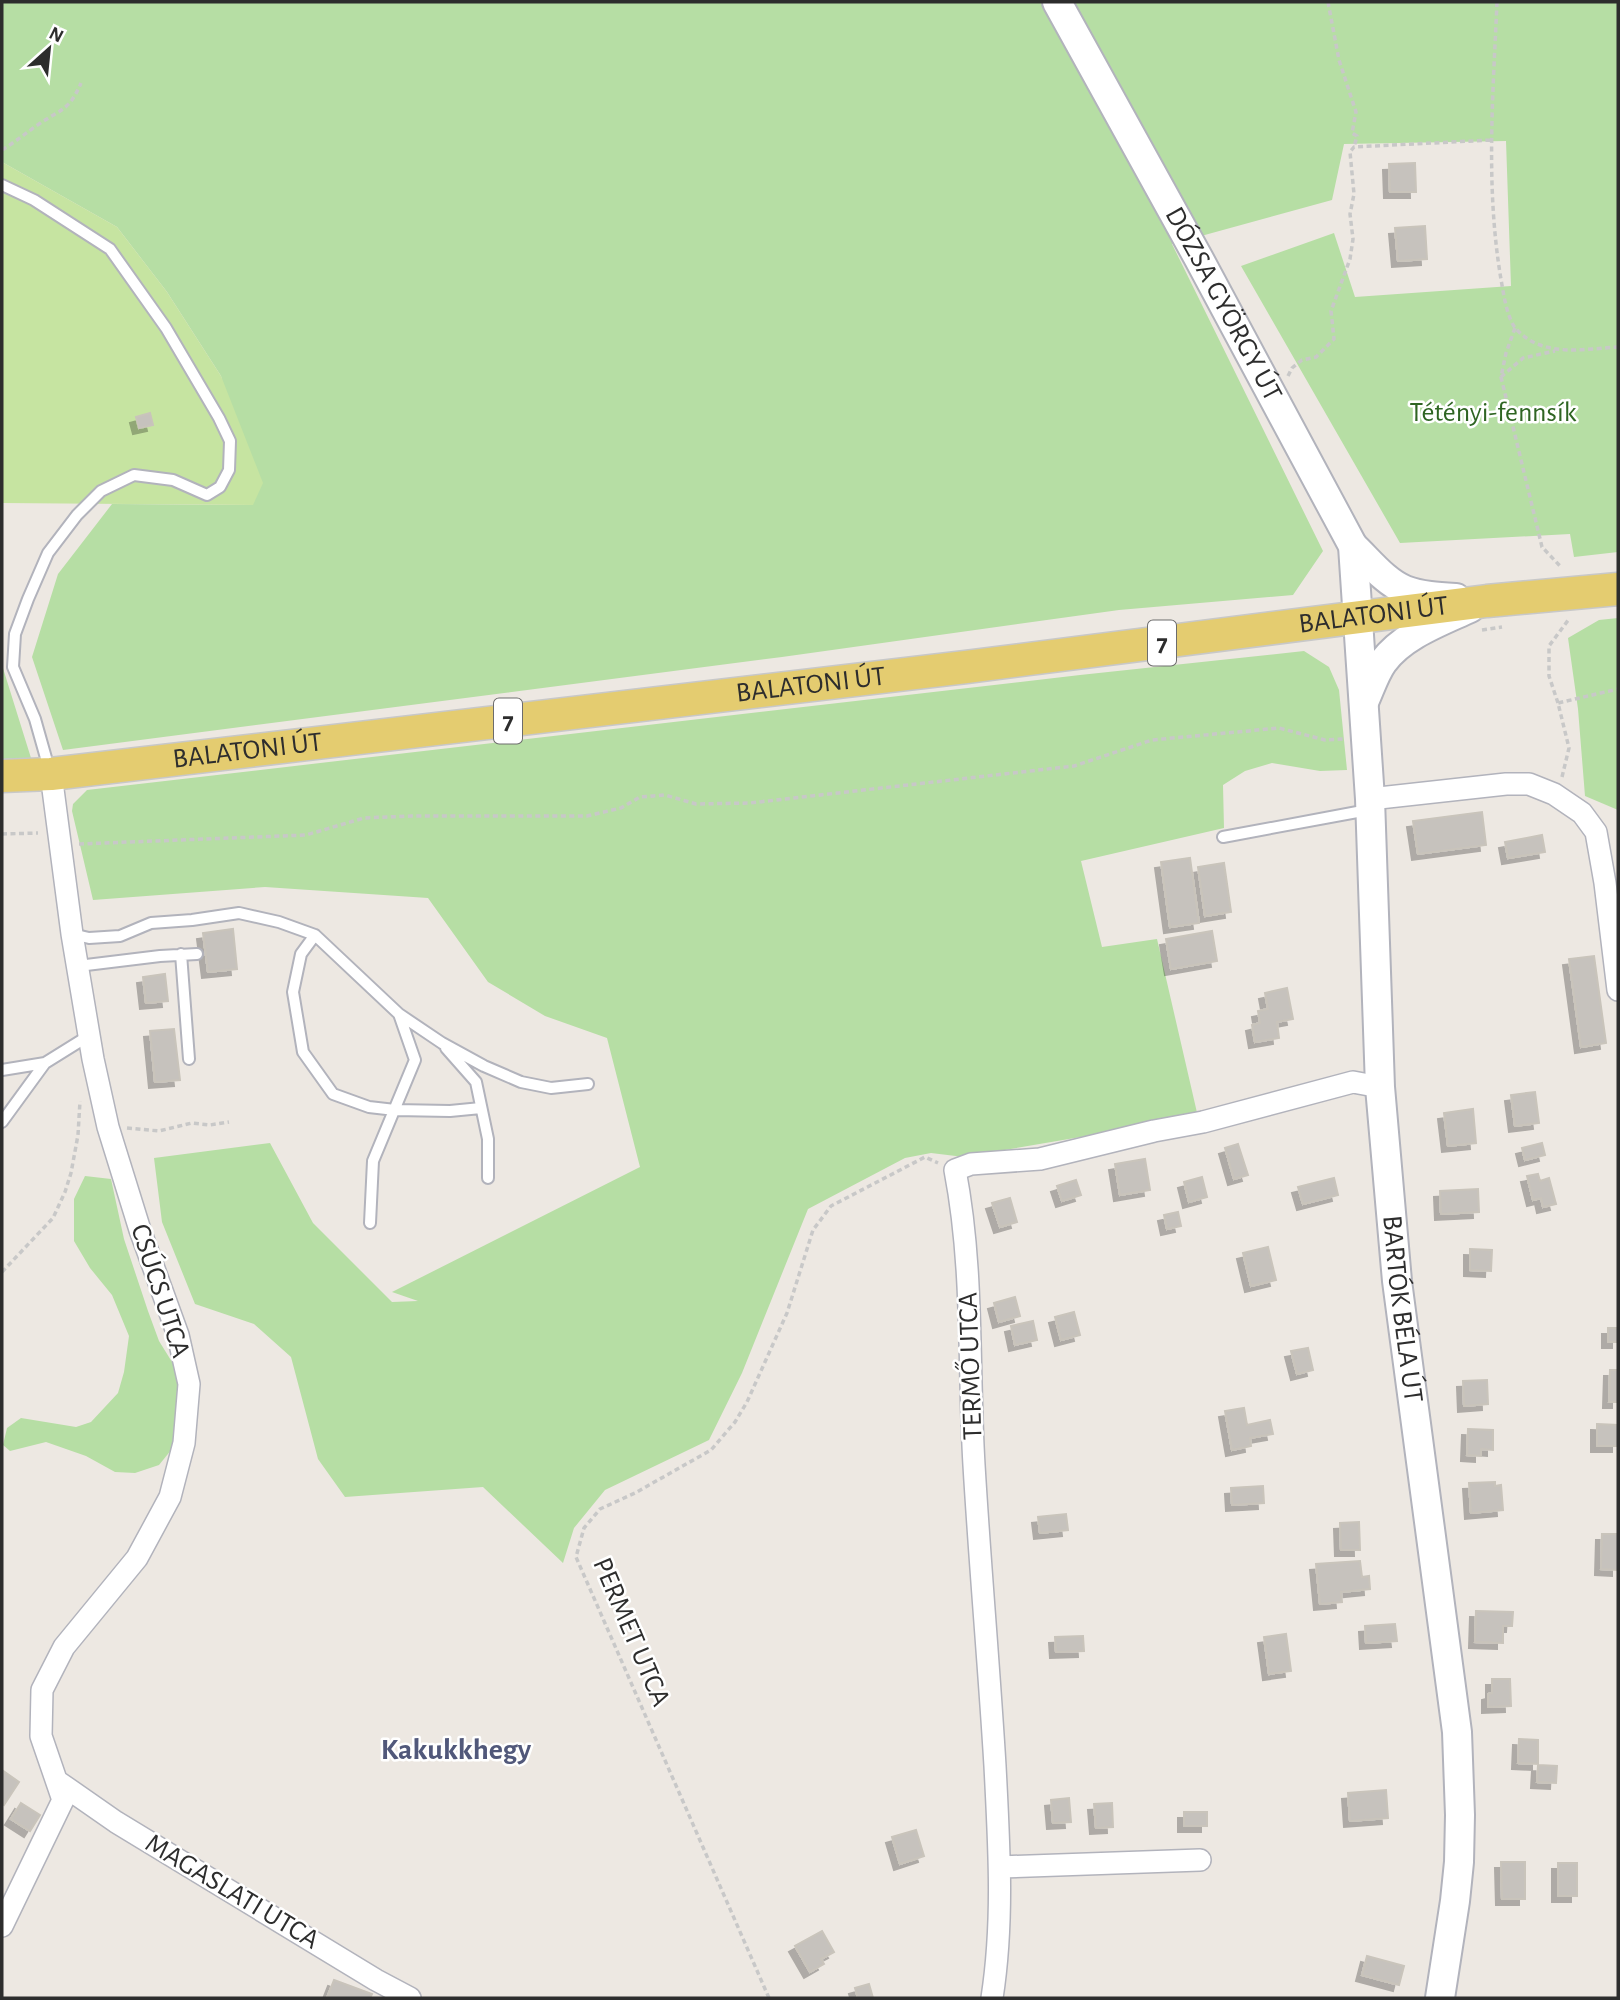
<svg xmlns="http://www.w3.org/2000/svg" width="1620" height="2000" viewBox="0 0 1620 2000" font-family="'Alegreya Sans',sans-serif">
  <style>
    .green { fill: #b6dea4 }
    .pitch { fill: #c6e4a1 }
    .building { fill: #c6c2bd; stroke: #c9c4bb; stroke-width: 2; filter: url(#shadow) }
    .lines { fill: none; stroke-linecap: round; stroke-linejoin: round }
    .lane-casing { stroke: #b2b3bc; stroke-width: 14 }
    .street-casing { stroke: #b2b3bc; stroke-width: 24 }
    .secondary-casing { stroke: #b2b3bc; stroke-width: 32 }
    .primary-casing { stroke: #c8c8c8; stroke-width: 35 }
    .path { stroke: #c8c8c8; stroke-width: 3.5; stroke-dasharray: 5 3.5; stroke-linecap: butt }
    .lane { stroke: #fff; stroke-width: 10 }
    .street { stroke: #fff; stroke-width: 21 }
    .secondary { stroke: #fff; stroke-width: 28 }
    .primary { stroke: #e4cc70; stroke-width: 32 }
    .labels { text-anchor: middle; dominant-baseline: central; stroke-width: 5; stroke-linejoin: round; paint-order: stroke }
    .shield { fill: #fff; stroke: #6c6c6c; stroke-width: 2 }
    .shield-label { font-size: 26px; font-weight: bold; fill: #2d2d2d }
    .street-label { font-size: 28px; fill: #2d2d2d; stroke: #fff }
    .park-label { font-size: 28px; fill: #2f6523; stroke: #fff }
    .neighbourhood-label { font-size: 30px; font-weight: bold; fill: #51587a; stroke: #fff }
  </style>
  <defs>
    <filter id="shadow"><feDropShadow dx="-6" dy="6" stdDeviation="0" flood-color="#0004"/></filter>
  </defs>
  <rect width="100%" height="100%" fill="#ede8e2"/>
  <path class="green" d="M2,2H1618V552L1574,557L1570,534L1400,543L1241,266L1334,233L1355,297L1511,286L1506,141L1344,144L1332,200L1172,244L1323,551L1293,595L1119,610L782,657L63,750L32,657L58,574L112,504L253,505L221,376L167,292L117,227L2,162Z
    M1618,618V810L1585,796L1578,709L1568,638L1599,620Z
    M1304,651L1329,667L1339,690L1347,770L1320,771L1272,763L1245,771L1223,785L1224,828L1081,861L1102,947L1157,939L1198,1117L964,1157L931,1153L905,1158L808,1209L742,1373L709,1440L605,1490L574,1528L563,1563L483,1487L345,1497L318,1459L291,1357L254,1324L195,1304L162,1222L154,1158L270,1143L313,1223L392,1302L418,1301L392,1292L640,1167L607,1038L545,1016L488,982L428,898L265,887L93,900L72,811L73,804L87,790L1080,675Z
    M2,665L31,758L2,759Z
    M85,1176L111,1179L124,1239L148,1311L159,1341L177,1370L179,1424L172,1449L159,1465L135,1473L115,1472L86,1456L46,1442L10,1451L3,1445L7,1428L21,1418L76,1427L91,1422L118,1393L124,1372L129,1336L112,1295L90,1268L74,1241V1199Z"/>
  <path class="pitch" d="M2,162L117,227L167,292L221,376L263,483L253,505L2,503Z"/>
  <path class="building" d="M1415,163L1416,192H1390L1389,164Z
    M1425,226L1427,259L1398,261L1395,228Z
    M150,413L153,425L139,428L136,417Z
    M1482,812L1486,845L1418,854L1413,821Z
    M1542,835L1545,852L1508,858L1505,842Z
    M1190,858L1199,923L1170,927L1161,862Z
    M1224,863L1231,912L1205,916L1198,867Z
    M233,929L237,969L208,972L203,933Z
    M1212,931L1217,961L1171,969L1166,939Z
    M1594,956L1606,1043L1581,1047L1569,959Z
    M165,974L168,1001L146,1003L143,977Z
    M1287,988L1293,1019L1277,1022L1279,1038L1255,1042L1252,1025L1260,1023L1258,1011L1268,1009L1265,993Z
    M174,1029L180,1080L155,1082L150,1031Z
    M1535,1092L1539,1123L1515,1126L1511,1095Z
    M1473,1109L1476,1143L1448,1146L1444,1113Z
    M1542,1143L1545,1155L1525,1160L1522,1148Z
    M1238,1144L1248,1175L1234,1179L1225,1148Z
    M1145,1159L1150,1190L1120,1195L1115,1164Z
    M1538,1174L1540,1181L1549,1178L1556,1204L1543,1207L1541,1198L1533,1200L1527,1176Z
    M1202,1177L1207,1197L1189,1202L1184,1182Z
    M1334,1178L1338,1195L1303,1204L1298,1187Z
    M1076,1180L1081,1195L1062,1201L1057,1186Z
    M1478,1189L1479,1212L1441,1214L1440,1191Z
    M1010,1198L1017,1222L1000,1227L992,1203Z
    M1178,1212L1181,1226L1167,1229L1164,1215Z
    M1268,1247L1276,1280L1251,1286L1243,1253Z
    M1470,1249L1492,1250L1491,1271L1470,1270Z
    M1015,1297L1020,1316L999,1322L994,1303Z
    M1074,1312L1080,1335L1061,1340L1055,1317Z
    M1033,1321L1037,1340L1015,1345L1011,1326Z
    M1608,1328H1618V1342H1608Z
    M1308,1348L1313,1370L1297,1374L1291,1351Z
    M1610,1370H1618V1402H1609Z
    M1487,1380L1488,1404L1464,1406L1463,1381Z
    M1244,1408L1247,1425L1270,1420L1273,1434L1250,1438L1251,1446L1232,1450L1225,1411Z
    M1597,1424L1618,1425V1446H1597Z
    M1468,1429L1493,1430V1450L1481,1449V1456L1467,1455Z
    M1495,1482V1486L1501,1485L1503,1510L1471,1513L1469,1483Z
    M1263,1486L1264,1503L1232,1505L1231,1488Z
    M1066,1514L1068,1530L1040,1533L1038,1517Z
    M1359,1522L1360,1550H1341L1340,1523Z
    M1602,1534H1618V1570L1601,1569Z
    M1360,1561L1362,1577L1369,1576L1370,1589L1341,1592L1342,1602L1320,1604L1316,1564Z
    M1476,1611L1513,1612L1512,1626H1503V1643L1475,1642Z
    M1395,1624L1397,1641L1366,1643L1365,1626Z
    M1286,1634L1291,1671L1269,1674L1264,1637Z
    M1083,1636L1084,1651L1056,1652L1055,1637Z
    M1492,1679H1510L1511,1706L1488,1707V1694L1492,1693Z
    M1519,1739L1538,1740V1764L1518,1763Z
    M1538,1765L1557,1766L1556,1783L1537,1782Z
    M2,1770L19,1782L4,1805L2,1803Z
    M1386,1790L1388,1818L1350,1821L1348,1793Z
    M1069,1798L1071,1822L1053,1823L1051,1800Z
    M21,1803L40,1815L30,1831L11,1819Z
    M1112,1803L1113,1827L1096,1828L1094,1804Z
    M1184,1812H1207V1826H1184Z
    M916,1830L924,1856L900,1864L892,1837Z
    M1501,1862H1525V1899H1502Z
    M1558,1863H1577V1896H1558Z
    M822,1931L834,1952L821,1959L824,1964L810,1972L795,1946Z
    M1367,1956L1404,1966L1399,1985L1362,1975Z
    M334,1980L372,1994L370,1998H327Z
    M869,1984L873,1998H856H858L855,1988Z"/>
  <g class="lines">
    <defs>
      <path id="lane" d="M2,185L34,200L110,249L166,328L219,418L230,441L229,470L220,487L207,495L173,480L134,475L101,491L77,515L48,553L28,599L15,634L13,667L35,719L50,772
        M1223,837L1368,810
        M72,934L89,938L120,936L151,923L192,920L239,913L279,922L315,935L399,1014L442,1043L484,1066L521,1082L551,1088L588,1084
        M315,935L301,954L293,992L303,1052L333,1094L369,1107L395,1110L450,1111L481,1108
        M181,954L189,1059
        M78,966L160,956L197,954
        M446,1048L476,1082L488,1139V1178
        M2,1070L45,1063L90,1035
        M2,1122L45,1063
        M370,1223L373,1161L415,1060L399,1014"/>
      <path id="street" d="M1370,799L1506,784H1529L1554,794L1582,813L1596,832L1605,883L1618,990
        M57,1781L116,1822L376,1980L410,1998
        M1000,1867L1200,1860
        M2,1926L63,1800L41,1736L42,1690L64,1647L137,1558L170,1497L184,1443L189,1384L178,1335L140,1230L108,1127L93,1059L72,934L51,774
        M992,1998C1004,1921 999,1844 995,1766C989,1666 980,1566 974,1465C968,1366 974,1269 955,1170L971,1164L1040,1159L1154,1131L1203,1122L1353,1082L1380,1087"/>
      <g id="secondary">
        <path id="s1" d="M1057,2L1199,259L1353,546L1370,799L1380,1087L1397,1281L1457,1732L1460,1815L1459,1862L1455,1901L1440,1998"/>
        <path d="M1353,546C1369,561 1385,582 1405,590C1421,596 1439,597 1456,598"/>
        <path d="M1364,702C1370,689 1375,673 1383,662C1403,635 1440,622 1470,608"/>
      </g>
      <g id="primary">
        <path id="s2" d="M2,776L51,774L966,667L1487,601L1618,589"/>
      </g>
    </defs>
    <use href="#lane" class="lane-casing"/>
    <use href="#street" class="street-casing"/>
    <use href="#secondary" class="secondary-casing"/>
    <use href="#primary" class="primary-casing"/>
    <path class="path" d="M1328,2L1339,60L1356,112L1352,133L1357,136L1354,147
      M1497,2C1493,96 1485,191 1502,285C1504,297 1508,321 1517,330C1544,358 1583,349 1618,347
      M2,150C15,142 26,133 39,124C61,109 69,111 81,83
      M1515,328L1506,353L1501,377L1542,547L1561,567
      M1288,376L1292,368L1302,360L1316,357L1334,339L1331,311L1350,259L1353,239L1350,214L1354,194L1350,152L1354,147L1491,140
      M1501,377L1523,358L1555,351
      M1482,630L1502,627
      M1558,703L1549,676V646L1569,619
      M1562,777L1569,748L1558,703L1618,689
      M2,834L38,833
      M79,844L306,835L364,818L411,816H587L621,808L640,797L665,795L696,804L750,803L1074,766L1152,740L1279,728L1325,740L1343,739
      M127,1128L159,1131L192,1123L210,1125L229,1122
      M2,1272L53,1218L65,1192L71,1173L78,1135L80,1101
      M769,1998L576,1557L584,1528L600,1509L635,1493L711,1450L735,1422L747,1402L787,1313L813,1230L831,1206L925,1157L938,1163"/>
    <use href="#lane" class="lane"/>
    <use href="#street" class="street"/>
    <use href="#secondary" class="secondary"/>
    <use href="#primary" class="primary"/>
  </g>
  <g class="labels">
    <g class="shield">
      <rect x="1148" y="620.5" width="28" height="45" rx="5"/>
      <rect x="494" y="698.5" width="28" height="45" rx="5"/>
    </g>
    <g class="shield-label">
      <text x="1162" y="643">7</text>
      <text x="508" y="721">7</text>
    </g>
    <g class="street-label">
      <text stroke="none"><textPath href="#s1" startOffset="345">DÓZSA GYÖRGY ÚT</textPath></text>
      <text stroke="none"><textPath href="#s2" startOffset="1381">BALATONI ÚT</textPath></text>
      <text stroke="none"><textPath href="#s2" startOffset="814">BALATONI ÚT</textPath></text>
      <text stroke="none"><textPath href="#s2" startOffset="247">BALATONI ÚT</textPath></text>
      <text transform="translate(160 1291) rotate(72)">CSÚCS UTCA</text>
      <text stroke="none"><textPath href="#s1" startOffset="1384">BARTÓK BÉLA ÚT</textPath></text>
      <text transform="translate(971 1366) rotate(-92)">TERMŐ UTCA</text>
      <text transform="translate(631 1632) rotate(67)">PERMET UTCA</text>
      <text transform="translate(232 1892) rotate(31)">MAGASLATI UTCA</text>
    </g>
    <g class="park-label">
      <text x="1493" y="413">Tétényi-fennsík</text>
    </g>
    <g class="neighbourhood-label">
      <text x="456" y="1750">Kakukkhegy</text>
    </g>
  </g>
  <rect width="1620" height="2000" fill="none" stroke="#2d2d2d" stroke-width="7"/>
  <g transform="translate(49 49) rotate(27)" stroke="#ffffff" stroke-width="5" paint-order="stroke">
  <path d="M0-5L12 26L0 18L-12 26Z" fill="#2d2d2d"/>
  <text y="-10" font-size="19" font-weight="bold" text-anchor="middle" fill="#2d2d2d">N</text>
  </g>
</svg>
